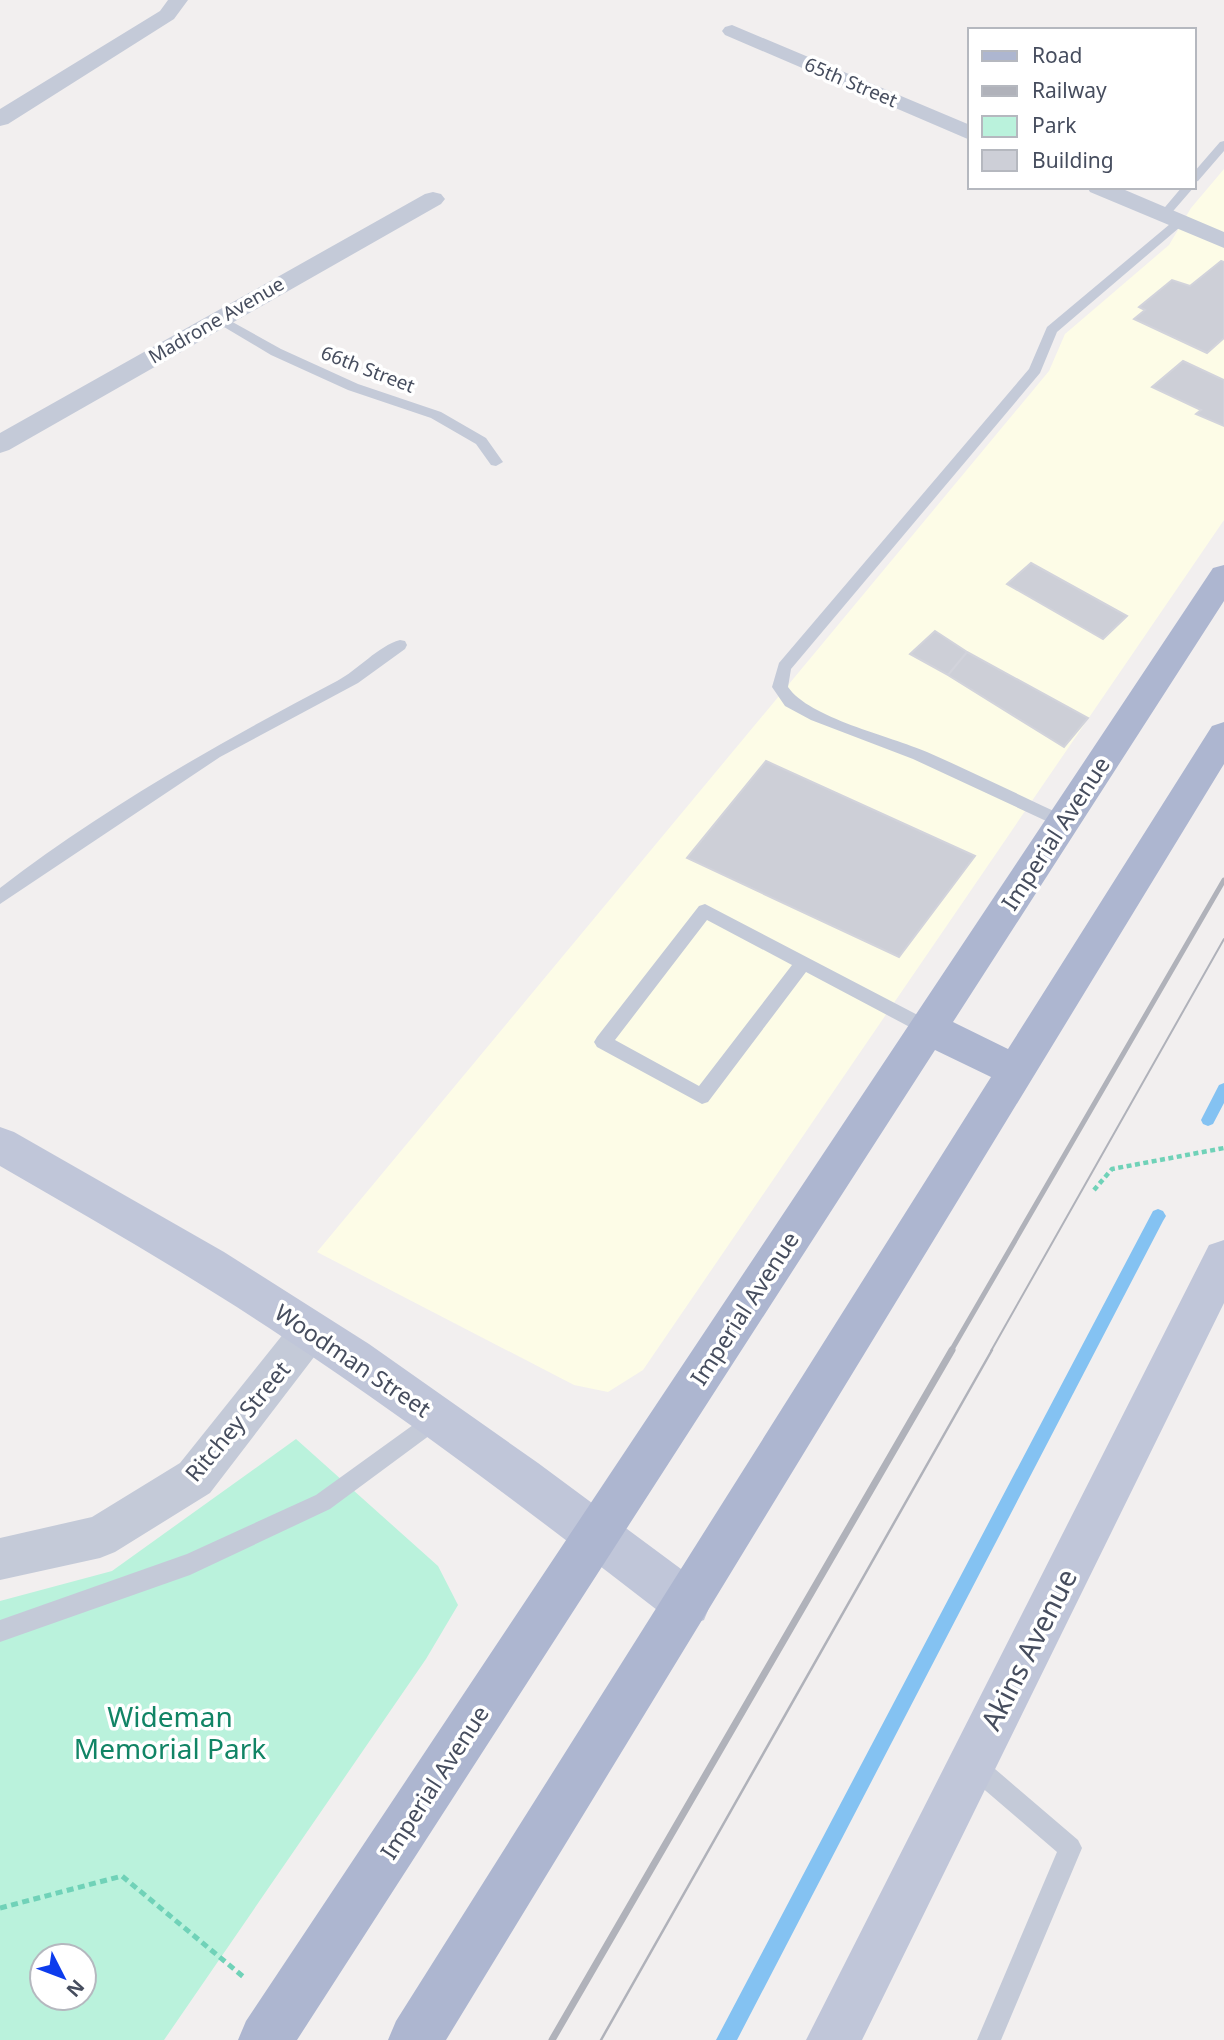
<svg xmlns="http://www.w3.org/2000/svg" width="1224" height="2040" viewBox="0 0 1224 2040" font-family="'Noto Sans',sans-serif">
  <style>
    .commercial { fill: #fdfce7 }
    .green { fill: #baf2dc; fill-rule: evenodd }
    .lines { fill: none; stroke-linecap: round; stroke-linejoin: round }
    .stream { fill: #84c2f2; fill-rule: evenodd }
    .building { fill: #cdcfd7; stroke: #d2d3db; stroke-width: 2 }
    .path-far1 { stroke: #70d2b8; stroke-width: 4.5; stroke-dasharray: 5 3.5; stroke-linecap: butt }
    .path { stroke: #70d2b8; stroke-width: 5; stroke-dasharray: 7 4.5; stroke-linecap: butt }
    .service { fill: #c4cad8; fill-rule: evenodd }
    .minor { fill: #c4cad8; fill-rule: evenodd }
    .secondary { fill: #c0c6d9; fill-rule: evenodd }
    .primary { fill: #adb6d0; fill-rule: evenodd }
    .tram-far1 { stroke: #b0b2ba; stroke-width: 2 }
    .tram { stroke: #b0b2ba; stroke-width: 2.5 }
    .rail-far1 { stroke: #b0b2ba; stroke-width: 5 }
    .rail { stroke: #b0b2ba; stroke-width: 7 }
    .labels { text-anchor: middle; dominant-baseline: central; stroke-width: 7; stroke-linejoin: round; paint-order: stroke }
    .far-street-label { font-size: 19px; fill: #464d5e; stroke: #fff }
    .street-label { font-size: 23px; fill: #464d5e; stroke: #fff }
    .near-street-label { font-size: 28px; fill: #464d5e; stroke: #fff }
    .near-park-label { font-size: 28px; fill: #118465; stroke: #fff }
  </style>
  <rect width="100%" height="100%" fill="#f2efef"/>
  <path class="commercial" d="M1224,169V520L643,1370L608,1392L574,1385L317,1252L1049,371L1065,334L1169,245L1191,208Z"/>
  <path class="green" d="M296,1439L438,1566L458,1605L426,1659L164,2040H0V1601L112,1571ZM42,1956H84V1998H42Z"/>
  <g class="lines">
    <path class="stream" d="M1224,1083V1103L1213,1124L1208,1126L1203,1124L1201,1120L1203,1116L1219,1085Z
      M1158,1209L1163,1211L1166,1216L1163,1221L737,2040H716L1153,1211Z"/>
  </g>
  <path class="building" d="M1221,261L1224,262V338L1207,353L1134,319L1145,310L1139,307L1172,280L1190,286Z
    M1183,361L1224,380V426L1196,414L1201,410L1152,387Z
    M1031,563L1127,616L1103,639L1007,584Z
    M935,631L967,652L948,675L910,654Z
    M967,652L1088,718L1064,747L948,675Z
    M766,761L975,856L899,957L687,858Z"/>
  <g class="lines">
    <path class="path-far1" d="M1094,1190L1112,1169L1224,1148"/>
    <path class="path" d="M0,1908L122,1876L246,1979"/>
    <path class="service" d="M1224,141V151L1198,181L1194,182V172L1220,142Z
      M1182,187H1194L1168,217H1160V213Z
      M1176,219L1186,222L1057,332L1040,373L791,669L788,687C809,718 890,736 927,752C975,773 1021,796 1069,818L1071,822L1069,826H1057L913,759L811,720L785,706L772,687L779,663L1029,369L1047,327Z
      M218,314L281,349L358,384L441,412L486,438L503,462L496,466L491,465L476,444L431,418L348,390L271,355L214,321L212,318Z
      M400,640L405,641L407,645L405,649L358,683L220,757L0,904V888C105,807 221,742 337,681C358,670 378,646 400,640Z
      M705,904L933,1023L936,1028L933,1033L927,1035L921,1033L806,972L708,1102L702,1104L597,1047L594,1042L597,1037L699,906ZM707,920L792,965L699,1086L615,1040Z
      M438,1407L445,1410L448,1417L445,1424L330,1509L190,1575L0,1642V1620L187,1554L316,1495Z
      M973,1754L981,1757L1078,1840L1082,1848L1001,2040H977L1057,1852L965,1773L962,1765L965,1757Z"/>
    <path class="minor" d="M168,0H188L174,19L8,124L0,126V109L160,11Z
      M732,25L970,125V140L725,35L722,31L725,27Z
      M1087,187H1118L1224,232V248L1090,192Z
      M433,192L441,194L445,199L441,204L9,450L0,453V433L425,194Z
      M310,1312L324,1318L330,1331L324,1344L210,1493L115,1552L100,1558L0,1580V1538L92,1517L180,1463L296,1318Z"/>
    <path class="secondary" d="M0,1127L14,1132L224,1252L369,1344L538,1463L704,1586L711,1603L704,1620L687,1627L670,1620C543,1522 415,1424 281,1336C190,1275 95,1221 0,1166Z
      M1224,1240V1303L862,2040H806L1209,1245Z"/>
    <path class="primary" d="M1224,565V601L953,1022L1008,1049L1212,726L1224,722V764L446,2040H388L396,2021L991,1077L935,1050L297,2040H238L246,2021L1213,568Z"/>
    <path class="tram-far1" d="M991,1351L1224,939"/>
    <path class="tram" d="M601,2040L992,1350"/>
    <path class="rail-far1" d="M951,1351L1224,880"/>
    <path class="rail" d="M552,2040L952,1350"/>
  </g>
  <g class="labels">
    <g class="far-street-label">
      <text transform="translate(851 82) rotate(23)">65th Street</text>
      <text transform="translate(216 320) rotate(-30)">Madrone Avenue</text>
      <text transform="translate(368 369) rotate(21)">66th Street</text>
    </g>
    <g class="street-label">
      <text transform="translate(1055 833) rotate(-57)">Imperial Avenue</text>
      <text transform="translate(744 1308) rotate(-57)">Imperial Avenue</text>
      <text transform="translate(353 1360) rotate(34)">Woodman Street</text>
      <text transform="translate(237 1421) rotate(-50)">Ritchey Street</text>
      <text transform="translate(434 1782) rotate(-57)">Imperial Avenue</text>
    </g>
    <g class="near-street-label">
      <text transform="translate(1028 1649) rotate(-63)">Akins Avenue</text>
    </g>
    <g class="near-park-label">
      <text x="170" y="1716">Wideman<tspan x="170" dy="32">Memorial Park</tspan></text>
    </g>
  </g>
  <rect x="968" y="28" width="228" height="161" fill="#ffffff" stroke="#b5b8bf" stroke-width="2"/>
  <rect x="982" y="51" width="35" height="10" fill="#adb6d0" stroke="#b5b8bf" stroke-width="2"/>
  <text x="1032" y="63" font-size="21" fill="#464d5e">Road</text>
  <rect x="982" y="86" width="35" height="10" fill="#b0b2ba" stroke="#b5b8bf" stroke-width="2"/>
  <text x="1032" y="98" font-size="21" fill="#464d5e">Railway</text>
  <rect x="982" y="116" width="35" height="21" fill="#baf2dc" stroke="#b5b8bf" stroke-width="2"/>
  <text x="1032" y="133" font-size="21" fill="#464d5e">Park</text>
  <rect x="982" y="150" width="35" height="21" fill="#cdcfd7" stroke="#b5b8bf" stroke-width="2"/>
  <text x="1032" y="168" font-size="21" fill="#464d5e">Building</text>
  <g transform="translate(63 1977) rotate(132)"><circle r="33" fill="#ffffff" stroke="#b5b8bf" stroke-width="2"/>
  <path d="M0-5L12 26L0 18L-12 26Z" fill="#0d3ced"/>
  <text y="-10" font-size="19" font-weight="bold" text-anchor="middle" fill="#464d5e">N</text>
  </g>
</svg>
